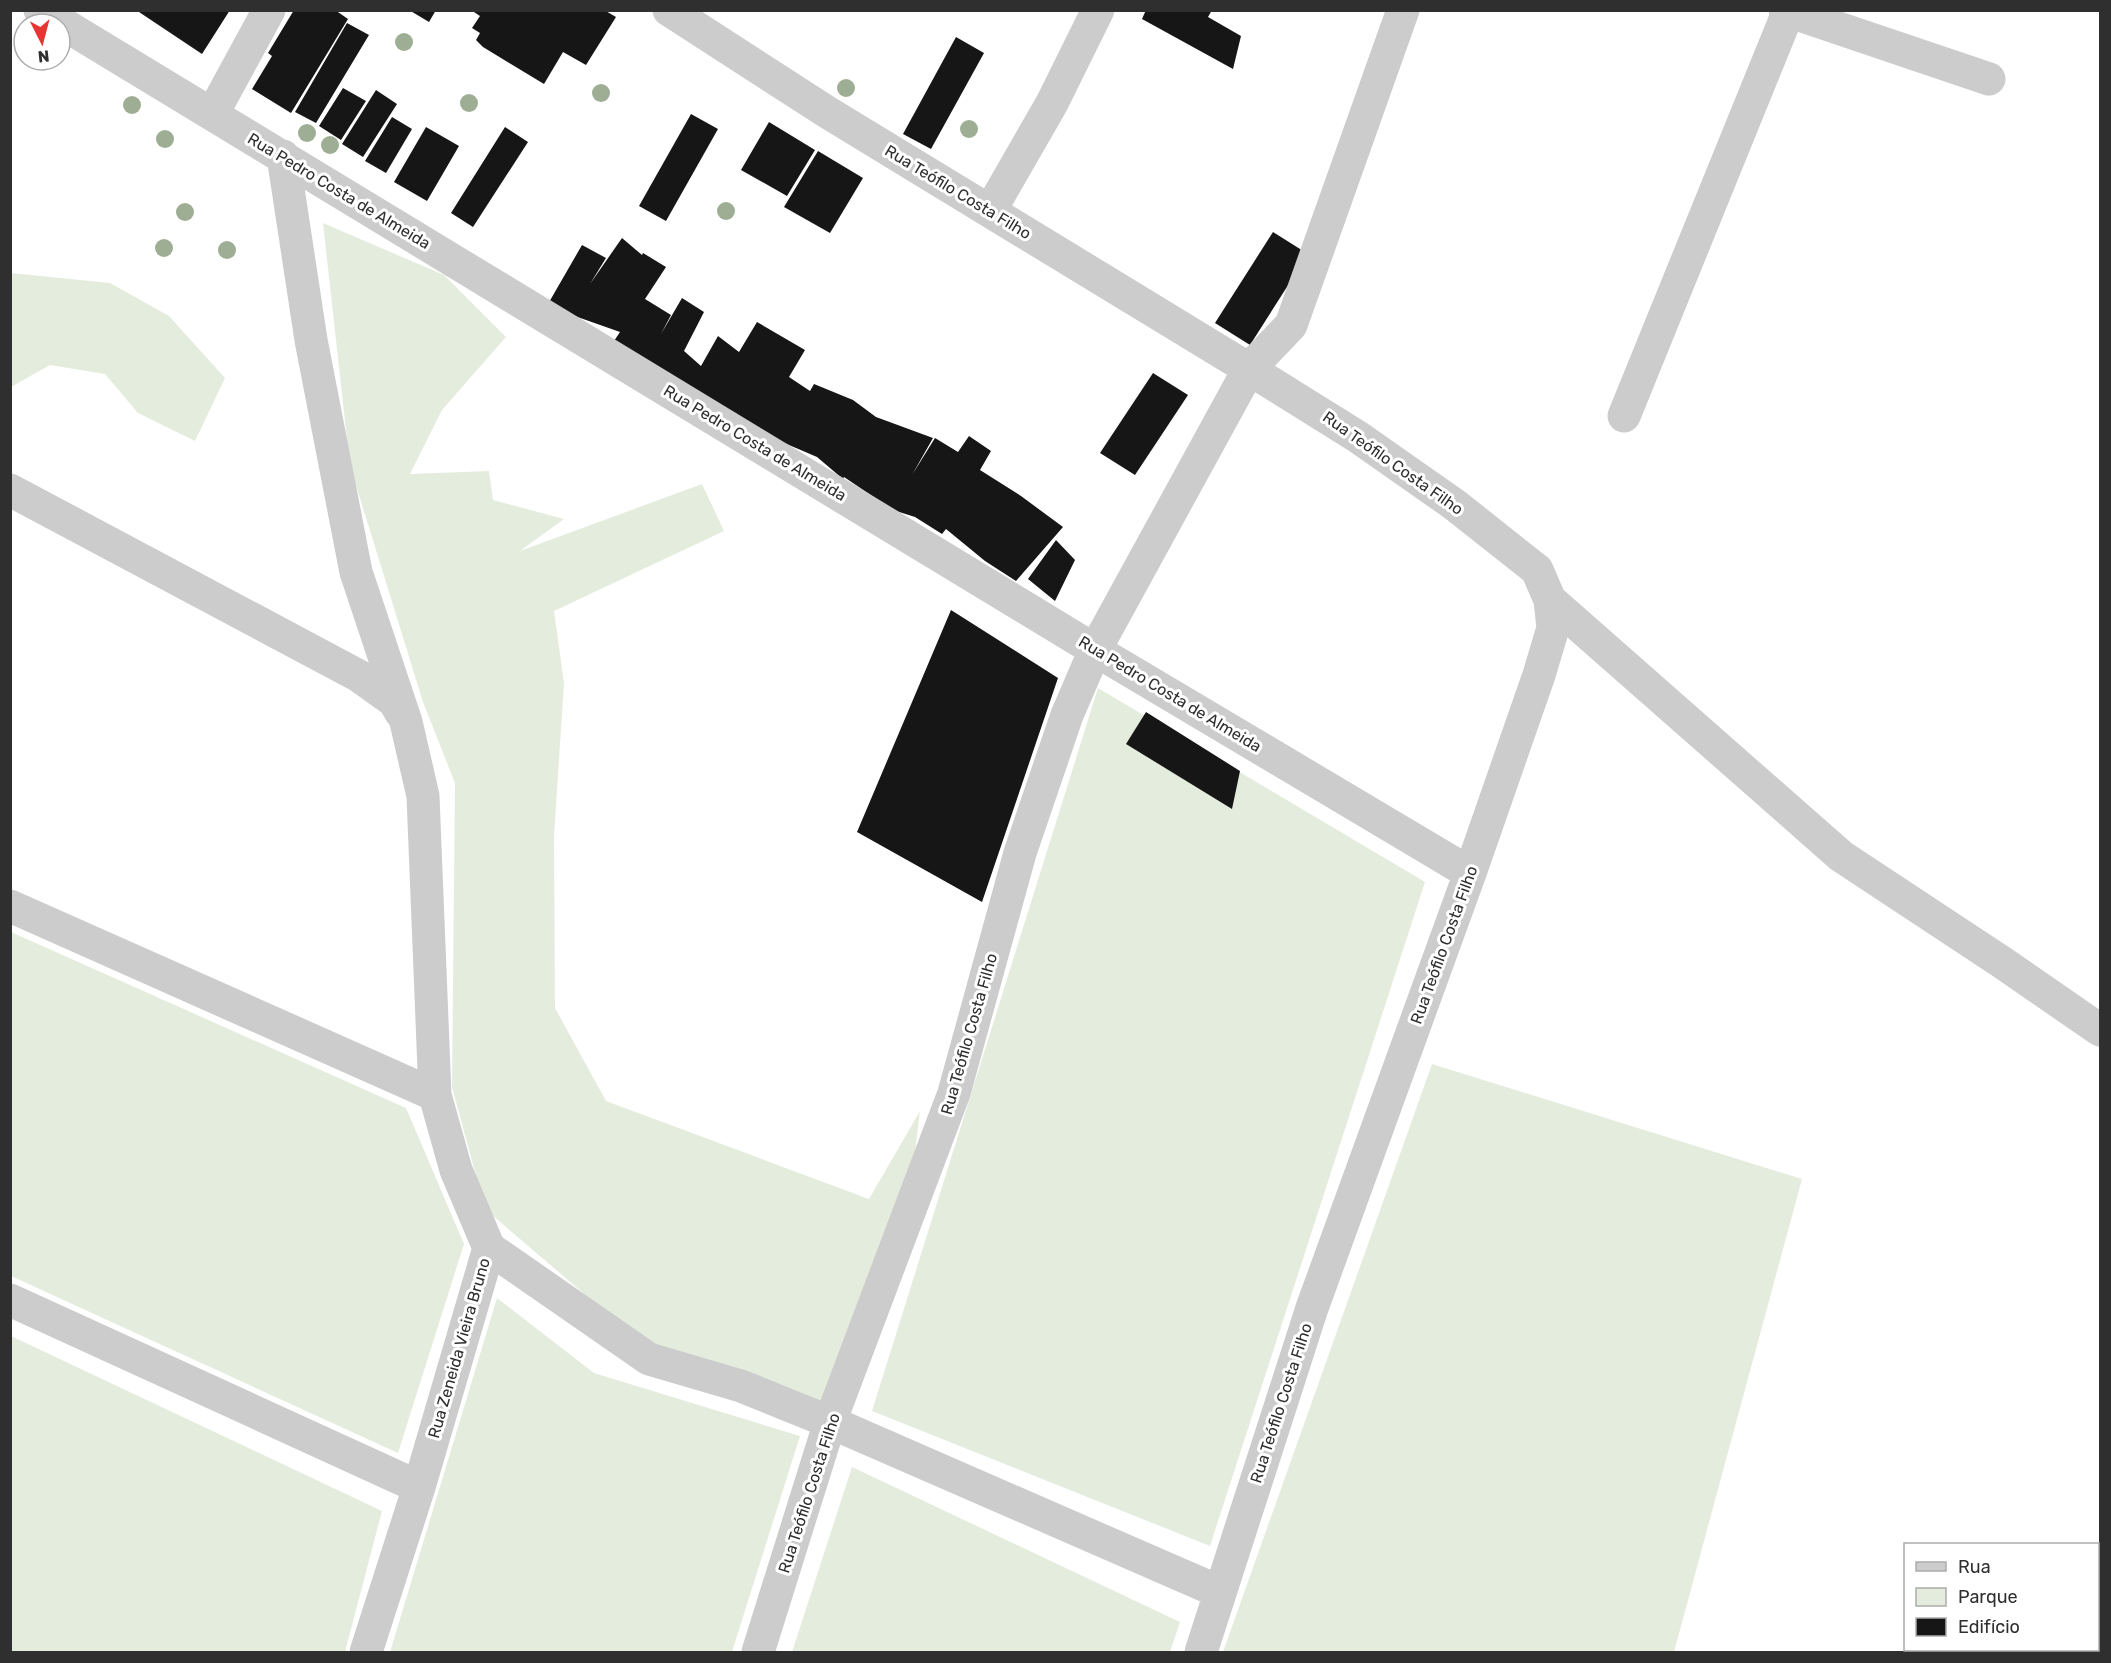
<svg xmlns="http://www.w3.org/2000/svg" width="2111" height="1663" viewBox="0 0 2111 1663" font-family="Rubik,sans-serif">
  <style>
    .green { fill: #e4eddd }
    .building { fill: #161616 }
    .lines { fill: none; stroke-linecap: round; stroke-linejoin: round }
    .street { stroke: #ccc; stroke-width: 33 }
    .tree { fill: #9eae94 }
    .labels { text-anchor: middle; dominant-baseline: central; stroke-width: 6; stroke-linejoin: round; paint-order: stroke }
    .street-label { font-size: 16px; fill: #2f2f2f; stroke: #fff }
  </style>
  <rect width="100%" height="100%" fill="#fff"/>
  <path class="green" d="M323,223L444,275L506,337L442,410L410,474L489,471L493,500L564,519L520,551L702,484L724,531L554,611L564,683L554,836L555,1008L606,1101L869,1199L920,1111L912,1176L821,1406L645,1346L485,1209L452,1087L455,783L423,702L350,466Z
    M11,273L110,283L169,316L225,378L195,441L138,413L105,374L50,365L11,387Z
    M1098,688L1425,882L1210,1546L872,1411Z
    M11,932L406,1108L464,1244L398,1453L11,1276Z
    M1432,1064L1802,1179L1674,1652H1223Z
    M497,1298L594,1373L800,1436L732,1652H390Z
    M11,1336L382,1511L345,1652H11Z
    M852,1467L1180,1622L1170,1652H792Z"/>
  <path class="building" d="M136,10H230L202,54Z
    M294,10H335L348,19L291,113L252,89L272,56L268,53Z
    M409,10H436L429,22Z
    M471,10H604L616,17L586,65L563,52L544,84L483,47L476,40L480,33L472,28L480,16Z
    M1146,10H1212L1208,17L1241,36L1233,69L1142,19Z
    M347,23L369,35L316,123L295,112Z
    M956,37L984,53L931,149L903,134Z
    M343,88L366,101L341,140L319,126Z
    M376,90L397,104L363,157L342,144Z
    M691,114L718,129L666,221L639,206Z
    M392,117L412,129L386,173L365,161Z
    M769,122L815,150L787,196L741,170Z
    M426,127L459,146L427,201L394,182Z
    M505,127L528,142L473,227L451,213Z
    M818,151L863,178L830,233L784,207Z
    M1273,232L1308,254L1250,345L1215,323Z
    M622,238L642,255L643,253L666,267L645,299L671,315L661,334L682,298L704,312L684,351L701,366L718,336L739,352L757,322L805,350L789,377L810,391L814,384L853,400L876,417L933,438L912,475L935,438L958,452L969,436L991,451L980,470L1021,496L1063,527L1016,581L985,561L946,529L942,534L915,517L893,510L844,477L843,479L817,457L782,442L614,341L620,332L569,314L548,304L582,245L606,258L590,284Z
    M1153,373L1188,395L1135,475L1100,453Z
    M1056,540L1075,560L1055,601L1028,579Z
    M951,610L1058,678L982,902L857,832Z
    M1146,712L1240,771L1232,809L1126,744Z"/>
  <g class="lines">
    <path class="street" d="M40,10L1095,650L1470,873
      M669,10L827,112L1249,369L1291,325L1403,10
      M1785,10L1989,79
      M213,113L269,10
      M283,156L311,340L356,572L406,722L423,796L435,1095L456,1170L489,1248L419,1487L366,1652
      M990,211L1052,103L1098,10
      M1624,416L1789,10
      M10,490L359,676L394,701L401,713
      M1550,600L1841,856L2003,963L2100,1030
      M10,906L435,1095
      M489,1248L649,1359L741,1386L830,1422L1220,1592
      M10,1300L419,1487
      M758,1652L830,1422L954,1093L1020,853L1067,715L1095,650L1249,369L1358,437L1455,505L1537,570L1550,600L1553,628L1539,675L1470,873L1312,1308L1201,1652"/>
  </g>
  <g class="tree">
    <circle cx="404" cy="42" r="9"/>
    <circle cx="846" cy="88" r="9"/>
    <circle cx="601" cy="93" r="9"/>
    <circle cx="469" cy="103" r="9"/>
    <circle cx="132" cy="105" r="9"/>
    <circle cx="969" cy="129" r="9"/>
    <circle cx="307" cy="133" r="9"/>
    <circle cx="165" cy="139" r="9"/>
    <circle cx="330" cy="145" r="9"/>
    <circle cx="726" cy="211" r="9"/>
    <circle cx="185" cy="212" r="9"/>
    <circle cx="164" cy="248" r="9"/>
    <circle cx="227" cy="250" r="9"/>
  </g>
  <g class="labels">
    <g class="street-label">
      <text transform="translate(339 191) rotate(31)">Rua Pedro Costa de Almeida</text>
      <text transform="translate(958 192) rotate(31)">Rua Teófilo Costa Filho</text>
      <text transform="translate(755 443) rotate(31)">Rua Pedro Costa de Almeida</text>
      <text transform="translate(1393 463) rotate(35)">Rua Teófilo Costa Filho</text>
      <text transform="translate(1170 694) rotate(31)">Rua Pedro Costa de Almeida</text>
      <text transform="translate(1444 945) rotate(-70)">Rua Teófilo Costa Filho</text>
      <text transform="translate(969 1034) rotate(-74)">Rua Teófilo Costa Filho</text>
      <text transform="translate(459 1348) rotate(-74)">Rua Zeneida Vieira Bruno</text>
      <text transform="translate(1281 1403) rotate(-72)">Rua Teófilo Costa Filho</text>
      <text transform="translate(809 1493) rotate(-72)">Rua Teófilo Costa Filho</text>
    </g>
  </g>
  <rect width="2111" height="1663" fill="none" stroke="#2f2f2f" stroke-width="24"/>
  <rect x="1904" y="1543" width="195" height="108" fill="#ffffff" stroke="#acacac" stroke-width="1.5"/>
  <rect x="1916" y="1562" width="30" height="9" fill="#cccccc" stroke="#acacac" stroke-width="1.5"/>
  <text x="1958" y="1573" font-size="18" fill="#2f2f2f">Rua</text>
  <rect x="1916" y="1588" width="30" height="18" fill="#e4eddd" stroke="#acacac" stroke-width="1.5"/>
  <text x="1958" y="1603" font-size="18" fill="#2f2f2f">Parque</text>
  <rect x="1916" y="1618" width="30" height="18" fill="#161616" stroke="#acacac" stroke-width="1.5"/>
  <text x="1958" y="1633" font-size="18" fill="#2f2f2f">Edifício</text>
  <g transform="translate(42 42) rotate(174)"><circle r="28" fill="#ffffff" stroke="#acacac" stroke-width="1.5"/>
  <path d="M0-4.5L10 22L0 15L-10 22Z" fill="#e63532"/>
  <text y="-9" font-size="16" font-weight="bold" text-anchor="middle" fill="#2f2f2f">N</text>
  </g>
</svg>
